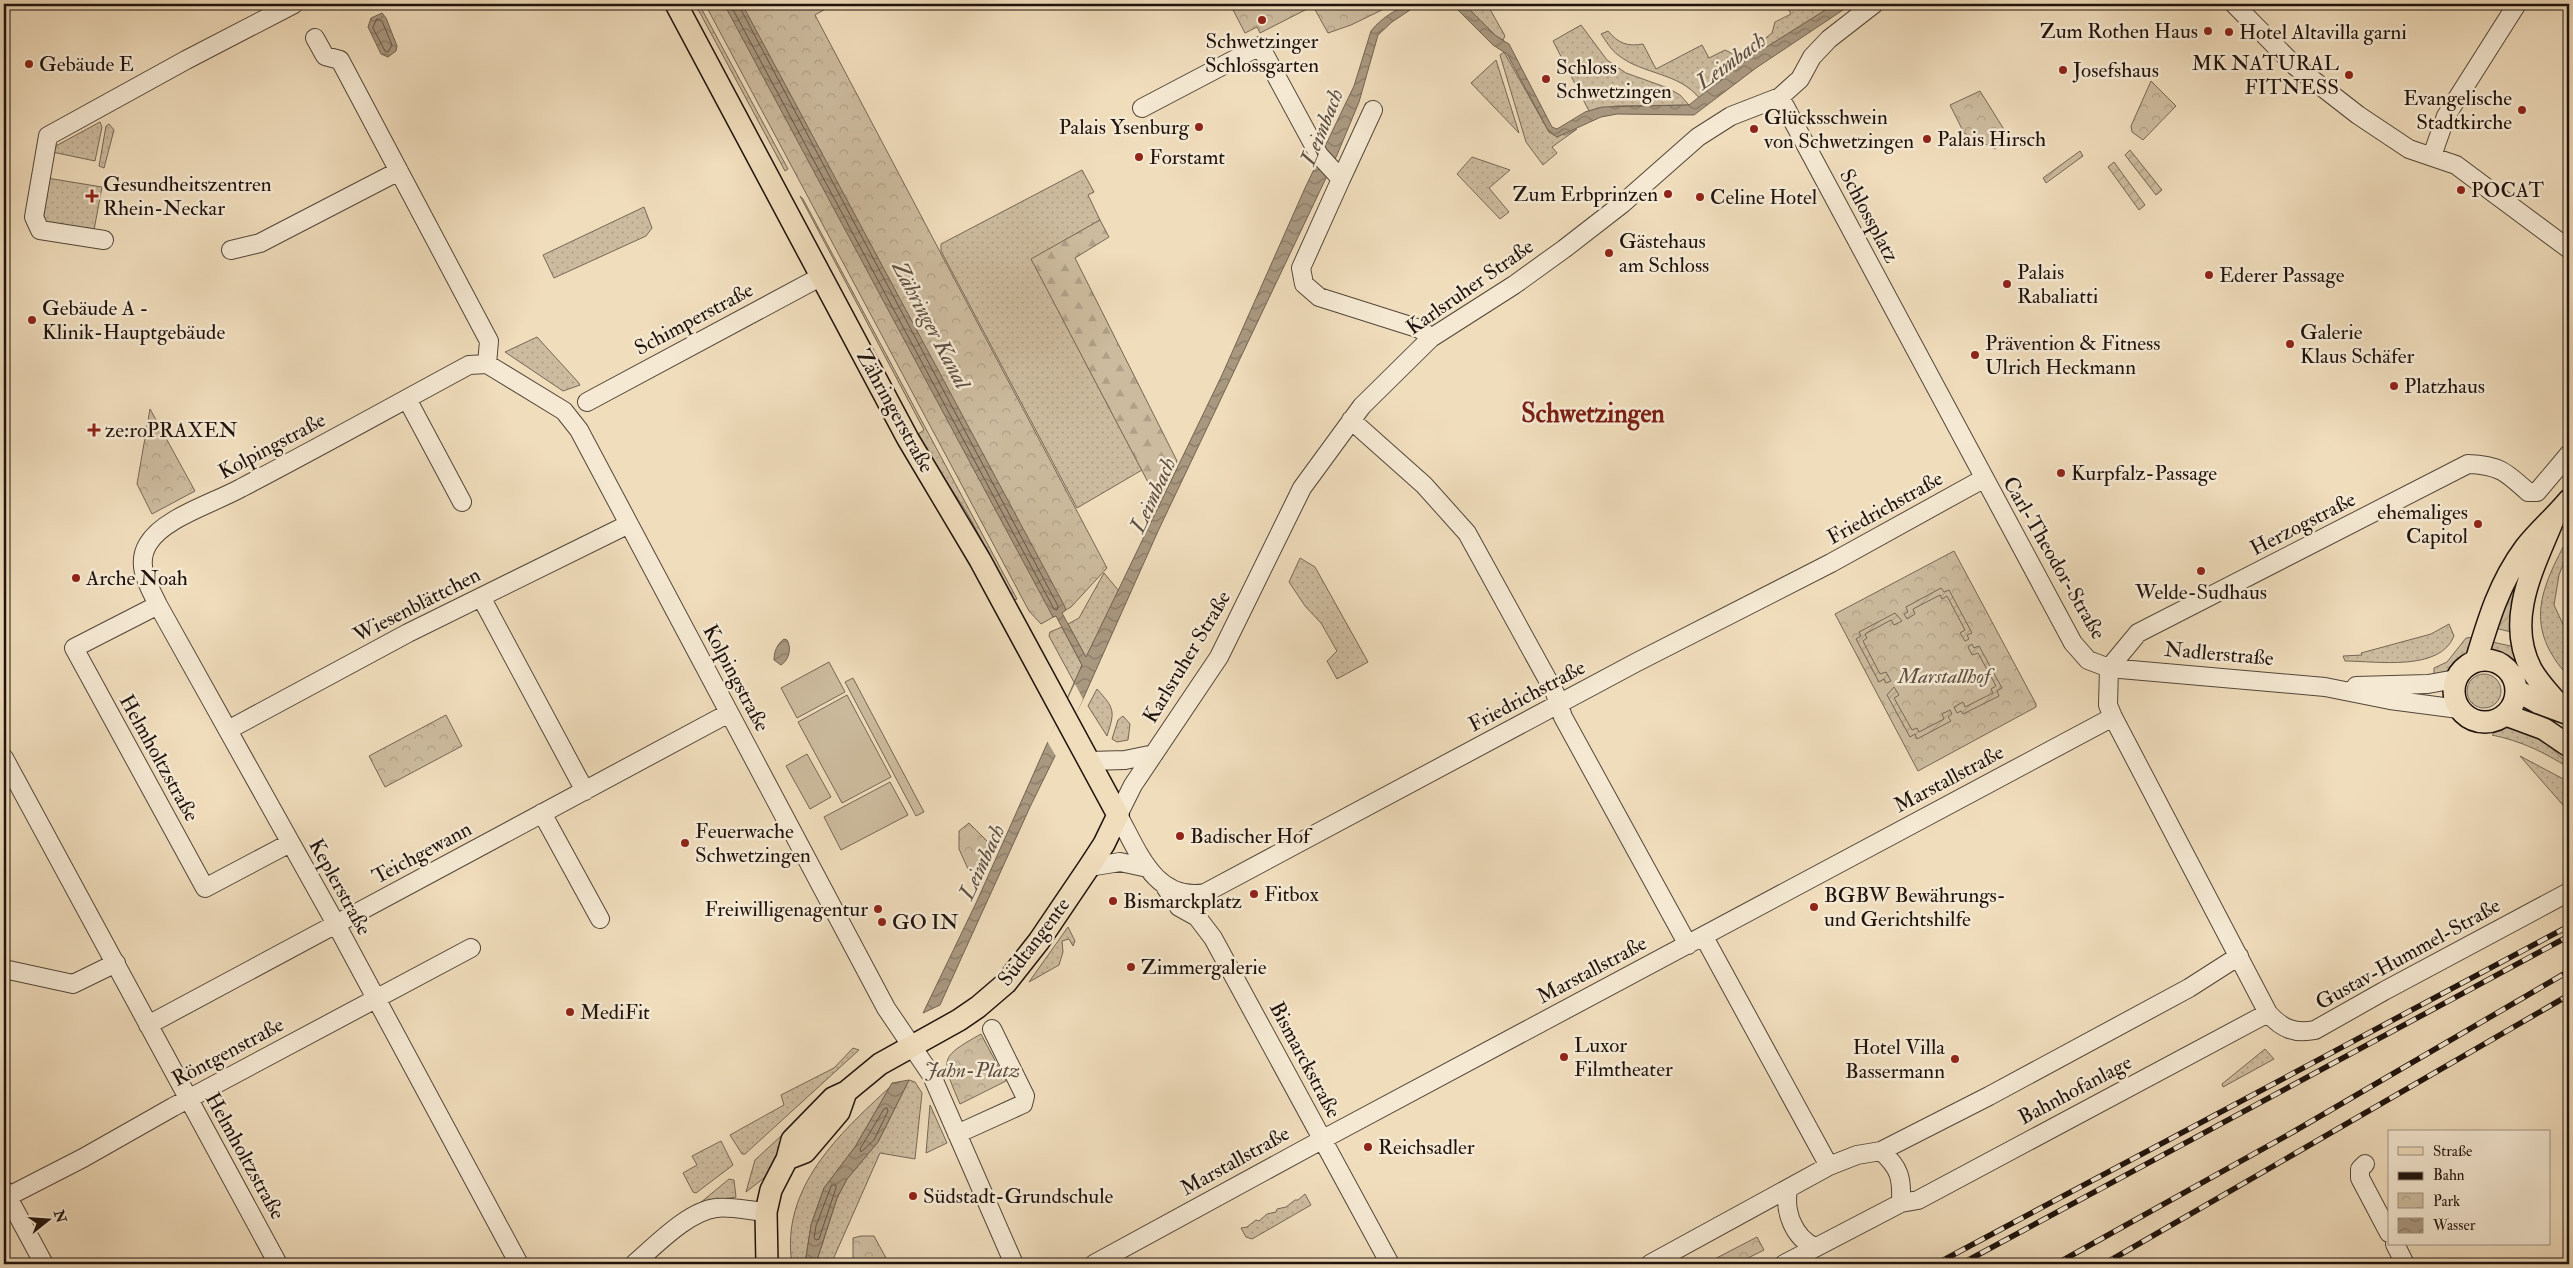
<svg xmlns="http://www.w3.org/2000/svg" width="2573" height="1268" viewBox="0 0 2573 1268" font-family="'IM FELL Double Pica',serif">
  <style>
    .grass { fill: url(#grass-dots); stroke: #766756 }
    .forest { fill: url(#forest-firs); stroke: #766756 }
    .park { fill: url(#park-crowns); stroke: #766756 }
    .garden { fill: url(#garden-furrows); stroke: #766756 }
    .pitch { fill: #ccbb9e; stroke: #766756 }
    .water { fill: url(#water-waves); stroke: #726352 }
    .pier { fill: #f0ddbc }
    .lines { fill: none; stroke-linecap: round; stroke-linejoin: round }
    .shore { stroke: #645646; stroke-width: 1 }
    .minor-casing { stroke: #534639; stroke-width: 20 }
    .major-casing { stroke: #1f130d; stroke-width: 24 }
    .minor { stroke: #f5e9d3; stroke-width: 18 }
    .major { stroke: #f0ddbc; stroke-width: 21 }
    .rail-casing { stroke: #1f130d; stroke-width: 5.5 }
    .rail { stroke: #f5e9d3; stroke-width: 4; stroke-dasharray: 11; stroke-linecap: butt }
    .poi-dot { fill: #8f2418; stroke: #f5e9d3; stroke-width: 2 }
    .labels { text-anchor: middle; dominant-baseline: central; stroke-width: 5; stroke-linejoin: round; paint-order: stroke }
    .poi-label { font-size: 21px; fill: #1f130d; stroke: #f5e9d3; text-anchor: start }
    .street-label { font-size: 21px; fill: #1f130d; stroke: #f5e9d3 }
    .park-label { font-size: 21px; font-style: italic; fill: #5c4e40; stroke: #f5e9d3 }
    .water-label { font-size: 22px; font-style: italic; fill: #5d4f41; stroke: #f5e9d3 }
    .district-label { font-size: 26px; font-weight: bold; fill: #7a1f14; stroke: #f5e9d3 }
  </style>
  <defs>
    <pattern id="grass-dots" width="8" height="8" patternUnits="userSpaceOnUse" patternTransform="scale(1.25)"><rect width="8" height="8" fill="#ccbb9e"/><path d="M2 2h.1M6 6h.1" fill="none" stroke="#afa087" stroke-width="1.8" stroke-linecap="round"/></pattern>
    <pattern id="forest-firs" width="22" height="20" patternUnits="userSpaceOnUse" patternTransform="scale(1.25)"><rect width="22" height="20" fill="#ccbb9e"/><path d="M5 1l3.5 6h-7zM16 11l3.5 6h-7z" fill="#afa087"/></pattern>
    <pattern id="park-crowns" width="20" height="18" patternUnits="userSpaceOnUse" patternTransform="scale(1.25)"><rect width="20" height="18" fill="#ccbb9e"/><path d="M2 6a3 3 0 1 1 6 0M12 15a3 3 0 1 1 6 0" fill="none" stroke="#afa087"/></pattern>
    <pattern id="garden-furrows" width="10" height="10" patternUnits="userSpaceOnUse" patternTransform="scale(1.25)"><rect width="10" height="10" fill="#ccbb9e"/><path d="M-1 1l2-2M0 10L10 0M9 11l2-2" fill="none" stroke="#afa087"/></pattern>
    <pattern id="water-waves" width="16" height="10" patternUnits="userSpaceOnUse" patternTransform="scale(1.25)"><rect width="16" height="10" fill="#a99880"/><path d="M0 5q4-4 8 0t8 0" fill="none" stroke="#897b67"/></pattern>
  </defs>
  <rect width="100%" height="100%" fill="#f0ddbc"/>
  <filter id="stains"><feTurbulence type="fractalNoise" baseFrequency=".004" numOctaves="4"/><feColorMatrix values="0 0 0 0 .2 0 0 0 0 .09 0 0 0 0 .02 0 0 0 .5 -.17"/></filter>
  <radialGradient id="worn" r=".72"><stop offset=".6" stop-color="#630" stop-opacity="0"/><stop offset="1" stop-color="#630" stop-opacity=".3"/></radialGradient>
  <path class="grass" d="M689,4H699L788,169L785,171L699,11Z
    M1464,4H1487L1505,36L1503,40L1496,36Z
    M1785,4H1835L1766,48L1762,41L1772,33L1775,22L1791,14Z
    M1581,25L1607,60L1626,73L1668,88L1680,95L1689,105L1616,106L1589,111L1553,41Z
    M1608,31C1618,43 1627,47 1643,44L1656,69L1702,45L1709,58L1725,50L1735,55L1746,52L1749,58L1700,99C1679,72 1643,75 1618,55C1611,50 1606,41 1601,34Z
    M1504,52L1549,132L1565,135L1577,129L1552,147L1557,153L1543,165L1526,142L1500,55Z
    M1496,60L1519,133L1471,83Z
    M100,122L102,127L95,161L52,152V148Z
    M109,124L114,130L104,168L99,166L106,126Z
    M1472,157L1510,170L1489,188L1509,212L1500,219L1457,174Z
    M1082,170L1094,192L1088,195L1100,220L1032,260L1142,470L1077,508L941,251V244Z
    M47,178L102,187L94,230L50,226L43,220Z
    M800,196L803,199L1017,599L1014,600L967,513L943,476L918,434L924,430Z
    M644,207L652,228L646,236L554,278L543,255Z
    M537,337L578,382L580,385L563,391L505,352Z
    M2569,536V548L2559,575L2554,605L2569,637V677C2523,627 2540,590 2569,536Z
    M1300,558L1315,567L1368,662L1337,679L1327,661L1337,651L1321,623L1305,606L1289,582Z
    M1104,573L1119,591L1086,658L1068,624L1079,618Z
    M2449,624L2454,636C2440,672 2376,661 2345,661L2343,656L2362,655L2361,653L2431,634Z
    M1062,627L1082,665L1075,684L1049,636L1050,632Z
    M2475,637C2469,656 2453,671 2434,676V668L2447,662L2466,638Z
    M2488,641L2515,647L2538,691L2524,683L2511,662L2487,652Z
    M2467 691a17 17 0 1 1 34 0a17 17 0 1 1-34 0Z
    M1097,689C1115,709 1115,711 1107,736L1088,706Z
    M1123,716L1130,724L1128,740L1117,742L1112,739L1118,720Z
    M2509,724L2538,735L2569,765V768C2544,752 2521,741 2492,735L2500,727Z
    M2520,756L2569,782V812Z
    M1068,927L1075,941L1073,946L1069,939L1062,941L1063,952L1059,965L1029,982Z
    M853,1048L859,1050L745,1154H742L730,1135L784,1105L781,1095L834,1068Z
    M2265,1049L2274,1059L2223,1087L2222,1084Z
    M909,1080L915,1082L922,1093L915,1159L880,1153L831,1264H819L818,1257L837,1198L847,1179L878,1142Z
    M890,1087L855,1147L824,1188L811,1225L805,1264H792C780,1188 839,1134 890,1087Z
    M821,1099L784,1140L764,1178L746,1192L755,1160Z
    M930,1105L947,1143L926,1153Z
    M721,1141L733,1165L696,1193L693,1192L683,1173L697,1165L692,1156Z
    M729,1179L734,1180L736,1197L700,1203Z
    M1305,1194L1311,1205L1252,1239L1246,1237L1241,1228L1247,1227L1256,1220L1259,1221L1267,1214L1276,1212L1277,1209L1286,1207L1295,1200H1298Z"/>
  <path class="forest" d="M1100,220L1109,237L1075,258L1177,461L1163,492L1150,486L1031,259Z"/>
  <path class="park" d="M705,4H834L815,15L1107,568L1071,607L1041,624L1029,611Z
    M1230,4H1394L1351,25L1328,33L1313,6L1260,33L1257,27L1245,33Z
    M2151,81L2176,106L2143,140L2132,132L2131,126Z
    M1980,91L2010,139L1995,149L1964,133L1950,105Z
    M150,409L195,491L152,514L137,484Z
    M1954,551L2036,704V707L1918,771L1835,614Z
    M446,715L462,746L385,787L369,756Z
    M969,823L989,843L981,870L968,869L959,849V831Z
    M981,1034L1006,1081L960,1104C941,1059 938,1058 981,1034Z
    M861,1236H874L886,1258L880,1264H856L853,1262V1238Z
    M1757,1237L1764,1250L1736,1264H1705Z"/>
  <path class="garden" d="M2130,150L2162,190L2156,195L2125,155Z
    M2080,151L2083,156L2046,183L2043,178Z
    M2114,162L2145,205L2139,210L2108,167Z
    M2531,548L2511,632L2491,627Z
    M1941,588L1944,592L1949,590L1972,633L1967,635L1969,639L1965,641L1960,633L1965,630L1947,596L1942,599L1940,595L1913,609L1915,614L1907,619L1904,614L1908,612L1906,607Z
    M1895,613L1902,621L1894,625L1891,620L1865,634L1867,638L1863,641L1880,674L1886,672L1891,681L1886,683L1884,679L1879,682L1856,639L1861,636L1859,632Z
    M1972,644L1974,648L1979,646L2002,688L1997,691L1999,696L1963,714L1961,711L1957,713L1954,707L1963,702L1965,707L1993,693L1991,689L1996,686L1978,653L1972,655L1968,647Z
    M1894,687L1899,695L1894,698L1912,730L1917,728L1919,732L1944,719L1942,714L1950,710L1952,714L1948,717L1951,721L1917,739L1915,734L1910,737L1887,695Z"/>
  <path class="pitch" d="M829,662L845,692L797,718L781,688Z
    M853,678L924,812L916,816L845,682Z
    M847,695L891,777L842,803L798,722Z
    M807,754L831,797L810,809L786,766Z
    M890,782L908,815L841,850L824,817Z"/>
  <path class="water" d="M724,4H742L1064,605L1066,610L1062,613L1086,657L1222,375L1305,188L1354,86L1371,31C1382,17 1402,4 1419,4L1392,22L1378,35L1359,102L1337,155L1159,529L1083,699L1030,807L940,1005L923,1013L977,901L1082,665L1056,616L1053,617Z
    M1452,4H1464L1496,36L1509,44L1552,127L1557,129L1585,112L1602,107L1689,105L1749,58L1835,4H1852L1756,68L1694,115L1617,114L1601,117L1557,137L1549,132L1507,54L1493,45Z
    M382,13L386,18L397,46L396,51L388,57L381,54L368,27L371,18Z
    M784,639L787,640C792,648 789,660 781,665L774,660C774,652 777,644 784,639Z
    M909,1080L878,1142L847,1179L837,1198L818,1257L819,1264H805L811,1225L824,1188L855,1147L892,1083Z"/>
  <path class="pier" d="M1075,684L1083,699L1057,758L1047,741Z"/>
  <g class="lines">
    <path class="shore" d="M730,4L1054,609L1057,610L1058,606L738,4
      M377,19L382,21L392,45L388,52L385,51L373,28Z
      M887,1108L888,1111L874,1140L861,1152L860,1149L884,1109Z
      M832,1185H836V1188L819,1239L816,1240L814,1238L816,1226Z"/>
    <defs>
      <path id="minor" d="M1874,4L1829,39L1812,57L1800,79L1780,97L1731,116L1698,137L1622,204L1564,249L1514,285L1431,338L1362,406L1302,488L1219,657L1133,785L1118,815C1138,851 1155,902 1205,893L1637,662L1831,563L1983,479
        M2234,4L2295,66L2358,115L2409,149L2456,165L2569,249
        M315,38L325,56L340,60L489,341L487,364
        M1780,97L2073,643L2088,660L2109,668L2325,687L2390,700L2459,709
        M1142,108L1260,46L1319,155L1341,179L1301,268L1304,284L1319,297L1420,329L1431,338
        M2432,156L2446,116L2517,4
        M1341,179L1373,110
        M104,240L40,230L34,217L48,136L186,60L294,4
        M231,250L260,243L399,171
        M407,399L462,502
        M587,402L822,276
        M1351,420L1424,485L1467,533L1555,693L1563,717L1688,945
        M481,597L585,791
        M158,605L74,648L205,888L290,843
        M2109,668L2108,705L2113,717L2268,1013C2282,1029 2295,1034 2315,1030L2384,991L2569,892
        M2109,668L2138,633L2468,464C2499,465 2506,472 2528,492H2537L2569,454
        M2356,686L2428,684L2456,679
        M228,730L408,633L629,524
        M4,758L278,1264
        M1089,761L1125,760L1154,754
        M542,813L600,919
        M1089,867L1120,862L1148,868
        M1166,888L1179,907L1197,917L1213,938L1390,1264
        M1704,937L1829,1166
        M4,969L73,984L116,963
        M148,1025L729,713
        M957,1134L1023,1104L1025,1096L992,1029
        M1881,1151C1900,1168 1902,1178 1901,1203
        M2365,1164L2360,1169V1178L2389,1233
        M4,1190L44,1264
        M1788,1190C1784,1212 1794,1238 1815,1247
        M7,1197L83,1158L173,1107L471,948
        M2395,1244L2405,1264
        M519,1264L336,924L158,605C149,586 135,565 148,544C163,518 214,503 241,488C318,448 393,406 469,365L487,364L564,411L579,430L886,1008L932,1076L1014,1264
        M634,1264C654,1247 688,1211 716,1208C731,1206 750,1211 766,1212
        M1094,1264L1327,1137L2113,717
        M1650,1264L1829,1166L1857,1155L1881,1151L1989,1096L2189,988L2239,956
        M1784,1264L1901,1203L1918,1200L2268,1013"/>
      <path id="major" d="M676,4L908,439L980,560L1118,815L1104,844L1089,867L1039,941L1006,983L978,1007L959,1020L880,1064L846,1092L833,1098L792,1140L787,1159L771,1190L766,1212L767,1264
        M2553,520C2534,567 2505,619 2531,669C2539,684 2553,697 2564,711
        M2454 691a31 31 0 1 1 62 0a31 31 0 1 1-62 0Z
        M2476,661C2488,621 2499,583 2525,548C2538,531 2555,517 2569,500
        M2516,690L2539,703L2566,713
        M2506,715L2544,729L2569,746
        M787,1159L805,1152L839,1112L846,1092"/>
    </defs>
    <use href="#minor" class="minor-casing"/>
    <use href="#major" class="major-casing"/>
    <use href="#minor" class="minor"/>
    <use href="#major" class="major"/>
    <defs>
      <path id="rail" d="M1936,1264L2569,926
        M1961,1264L2569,936
        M2056,1264L2293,1132L2569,971
        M2104,1264L2569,995"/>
    </defs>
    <use href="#rail" class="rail-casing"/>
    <use href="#rail" class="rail"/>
  </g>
  <g class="poi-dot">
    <circle cx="1262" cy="20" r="5"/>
    <circle cx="2208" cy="31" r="5"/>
    <circle cx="2229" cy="32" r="5"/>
    <circle cx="29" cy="64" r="5"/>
    <circle cx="2063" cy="70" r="5"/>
    <circle cx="2349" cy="75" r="5"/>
    <circle cx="1546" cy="79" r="5"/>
    <circle cx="2522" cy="110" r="5"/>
    <circle cx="1199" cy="127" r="5"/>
    <circle cx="1754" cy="129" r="5"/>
    <circle cx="1927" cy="139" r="5"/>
    <circle cx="1139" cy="157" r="5"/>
    <circle cx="2461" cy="190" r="5"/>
    <circle cx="1668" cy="194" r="5"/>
    <path d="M89.5 188.5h5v5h5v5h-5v5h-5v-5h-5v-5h5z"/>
    <circle cx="1700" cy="197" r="5"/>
    <circle cx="1609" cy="253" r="5"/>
    <circle cx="2209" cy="275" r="5"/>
    <circle cx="2007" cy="284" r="5"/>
    <circle cx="32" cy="320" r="5"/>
    <circle cx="2290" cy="344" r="5"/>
    <circle cx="1975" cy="355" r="5"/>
    <circle cx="2394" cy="386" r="5"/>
    <path d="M91.5 422.5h5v5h5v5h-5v5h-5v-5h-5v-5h5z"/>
    <circle cx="2061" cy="473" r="5"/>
    <circle cx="2478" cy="524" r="5"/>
    <circle cx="2201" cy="571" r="5"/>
    <circle cx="76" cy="578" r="5"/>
    <circle cx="1180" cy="836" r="5"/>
    <circle cx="685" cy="843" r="5"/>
    <circle cx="1254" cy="894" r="5"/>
    <circle cx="1113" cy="901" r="5"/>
    <circle cx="1814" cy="907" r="5"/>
    <circle cx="878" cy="909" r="5"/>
    <circle cx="882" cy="922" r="5"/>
    <circle cx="1131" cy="967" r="5"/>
    <circle cx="570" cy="1012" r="5"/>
    <circle cx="1564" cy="1057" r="5"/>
    <circle cx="1955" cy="1059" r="5"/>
    <circle cx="1368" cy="1147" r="5"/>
    <circle cx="913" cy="1196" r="5"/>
  </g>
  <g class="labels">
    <g class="poi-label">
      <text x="2198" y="31" text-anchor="end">Zum Rothen Haus</text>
      <text x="2239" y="32">Hotel Altavilla garni</text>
      <text x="1262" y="41" text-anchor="middle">Schwetzinger<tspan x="1262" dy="24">Schlossgarten</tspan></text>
      <text x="2339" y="63" text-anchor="end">MK NATURAL<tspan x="2339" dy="24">FITNESS</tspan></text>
      <text x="39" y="64">Gebäude E</text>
      <text x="1556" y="67">Schloss<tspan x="1556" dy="24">Schwetzingen</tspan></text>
      <text x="2073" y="70">Josefshaus</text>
      <text x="2512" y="98" text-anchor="end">Evangelische<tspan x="2512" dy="24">Stadtkirche</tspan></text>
      <text x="1764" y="117">Glücksschwein<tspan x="1764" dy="24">von Schwetzingen</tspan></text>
      <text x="1189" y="127" text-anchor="end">Palais Ysenburg</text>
      <text x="1937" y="139">Palais Hirsch</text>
      <text x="1149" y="157">Forstamt</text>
      <text x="103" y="184">Gesundheitszentren<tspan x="103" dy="24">Rhein-Neckar</tspan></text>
      <text x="2471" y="190">POCAT</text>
      <text x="1658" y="194" text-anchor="end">Zum Erbprinzen</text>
      <text x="1710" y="197">Celine Hotel</text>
      <text x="1619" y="241">Gästehaus<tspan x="1619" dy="24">am Schloss</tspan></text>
      <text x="2017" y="272">Palais<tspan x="2017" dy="24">Rabaliatti</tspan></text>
      <text x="2219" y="275">Ederer Passage</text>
      <text x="42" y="308">Gebäude A -<tspan x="42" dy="24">Klinik-Hauptgebäude</tspan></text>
      <text x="2300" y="332">Galerie<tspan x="2300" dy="24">Klaus Schäfer</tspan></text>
      <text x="1985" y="343">Prävention &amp; Fitness<tspan x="1985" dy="24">Ulrich Heckmann</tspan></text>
      <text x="2404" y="386">Platzhaus</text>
      <text x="105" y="430">ze:roPRAXEN</text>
      <text x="2071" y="473">Kurpfalz-Passage</text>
      <text x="2468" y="512" text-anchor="end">ehemaliges<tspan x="2468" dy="24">Capitol</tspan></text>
      <text x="86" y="578">Arche Noah</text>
      <text x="2201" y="592" text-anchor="middle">Welde-Sudhaus</text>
      <text x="695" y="831">Feuerwache<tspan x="695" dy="24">Schwetzingen</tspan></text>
      <text x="1190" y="836">Badischer Hof</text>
      <text x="1264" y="894">Fitbox</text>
      <text x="1824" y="895">BGBW Bewährungs-<tspan x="1824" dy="24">und Gerichtshilfe</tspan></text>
      <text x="1123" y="901">Bismarckplatz</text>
      <text x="868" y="909" text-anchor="end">Freiwilligenagentur</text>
      <text x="892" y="922">GO IN</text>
      <text x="1141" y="967">Zimmergalerie</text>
      <text x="580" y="1012">MediFit</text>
      <text x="1574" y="1045">Luxor<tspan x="1574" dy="24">Filmtheater</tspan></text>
      <text x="1945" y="1047" text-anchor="end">Hotel Villa<tspan x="1945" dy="24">Bassermann</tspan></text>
      <text x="1378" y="1147">Reichsadler</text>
      <text x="923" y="1196">Südstadt-Grundschule</text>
    </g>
    <g class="street-label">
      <text transform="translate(1869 216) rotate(62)">Schlossplatz</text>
      <text transform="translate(1470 287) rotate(-35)">Karlsruher Straße</text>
      <text transform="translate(694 319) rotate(-28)">Schimperstraße</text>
      <text transform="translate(895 411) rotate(61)">Zähringerstraße</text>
      <text transform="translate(272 446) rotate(-28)">Kolpingstraße</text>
      <text transform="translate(1885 508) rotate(-29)">Friedrichstraße</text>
      <text transform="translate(2303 524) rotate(-27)">Herzogstraße</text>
      <text transform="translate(2054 558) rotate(60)">Carl-Theodor-Straße</text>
      <text transform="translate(417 605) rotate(-27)">Wiesenblättchen</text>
      <text transform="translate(2219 654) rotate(5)">Nadlerstraße</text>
      <text transform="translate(1187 657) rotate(-59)">Karlsruher Straße</text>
      <text transform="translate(736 678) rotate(62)">Kolpingstraße</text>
      <text transform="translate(1527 696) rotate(-28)">Friedrichstraße</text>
      <text transform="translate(159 758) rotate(61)">Helmholtzstraße</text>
      <text transform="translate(1949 779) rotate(-28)">Marstallstraße</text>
      <text transform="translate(422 853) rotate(-28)">Teichgewann</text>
      <text transform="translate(340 887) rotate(61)">Keplerstraße</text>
      <text transform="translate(1034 942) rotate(-53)">Südtangente</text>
      <text transform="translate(2408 954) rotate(-29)">Gustav-Hummel-Straße</text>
      <text transform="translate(1592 970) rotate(-28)">Marstallstraße</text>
      <text transform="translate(228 1052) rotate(-28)">Röntgenstraße</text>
      <text transform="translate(1305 1060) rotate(62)">Bismarckstraße</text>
      <text transform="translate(2075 1090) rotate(-28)">Bahnhofanlage</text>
      <text transform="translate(245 1156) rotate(61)">Helmholtzstraße</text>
      <text transform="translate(1235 1161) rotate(-29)">Marstallstraße</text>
    </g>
    <g class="park-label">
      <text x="1944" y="676">Marstallhof</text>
      <text x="972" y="1070">Jahn-Platz</text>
    </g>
    <g class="water-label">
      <text transform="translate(1731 61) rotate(-36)">Leimbach</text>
      <text transform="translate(1322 127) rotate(-68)">Leimbach</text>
      <text transform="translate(931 325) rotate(62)">Zähringer Kanal</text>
      <text transform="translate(1153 495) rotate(-65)">Leimbach</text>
      <text transform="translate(982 862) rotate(-65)">Leimbach</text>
    </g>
    <g class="district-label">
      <text x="1593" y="414">Schwetzingen</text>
    </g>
  </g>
  <rect width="2573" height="1268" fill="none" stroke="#f0ddbc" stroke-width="20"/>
  <rect x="5" y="5" width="2563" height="1258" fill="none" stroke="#1f130d" stroke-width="2.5"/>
  <rect x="10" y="10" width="2553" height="1248" fill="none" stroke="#1f130d"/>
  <rect x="2388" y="1130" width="162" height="115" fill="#f5e9d3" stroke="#9f9384"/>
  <rect x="2398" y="1147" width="25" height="8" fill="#f0ddbc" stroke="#9f9384"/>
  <text x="2433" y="1156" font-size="15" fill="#1f130d">Straße</text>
  <rect x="2398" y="1172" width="25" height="8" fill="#1f130d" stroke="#9f9384"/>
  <text x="2433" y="1180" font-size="15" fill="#1f130d">Bahn</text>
  <rect x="2398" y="1193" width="25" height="15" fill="url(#park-crowns)" stroke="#9f9384"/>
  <text x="2433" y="1206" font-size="15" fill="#1f130d">Park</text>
  <rect x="2398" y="1218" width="25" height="15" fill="url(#water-waves)" stroke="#9f9384"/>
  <text x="2433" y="1230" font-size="15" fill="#1f130d">Wasser</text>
  <g transform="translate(48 1220) rotate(73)" stroke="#f5e9d3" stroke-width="4" paint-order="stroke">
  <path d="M0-4L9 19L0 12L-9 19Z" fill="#1f130d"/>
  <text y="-8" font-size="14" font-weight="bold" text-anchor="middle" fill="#1f130d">N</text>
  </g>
  <rect width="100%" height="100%" filter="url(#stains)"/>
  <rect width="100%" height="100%" fill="url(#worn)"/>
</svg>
